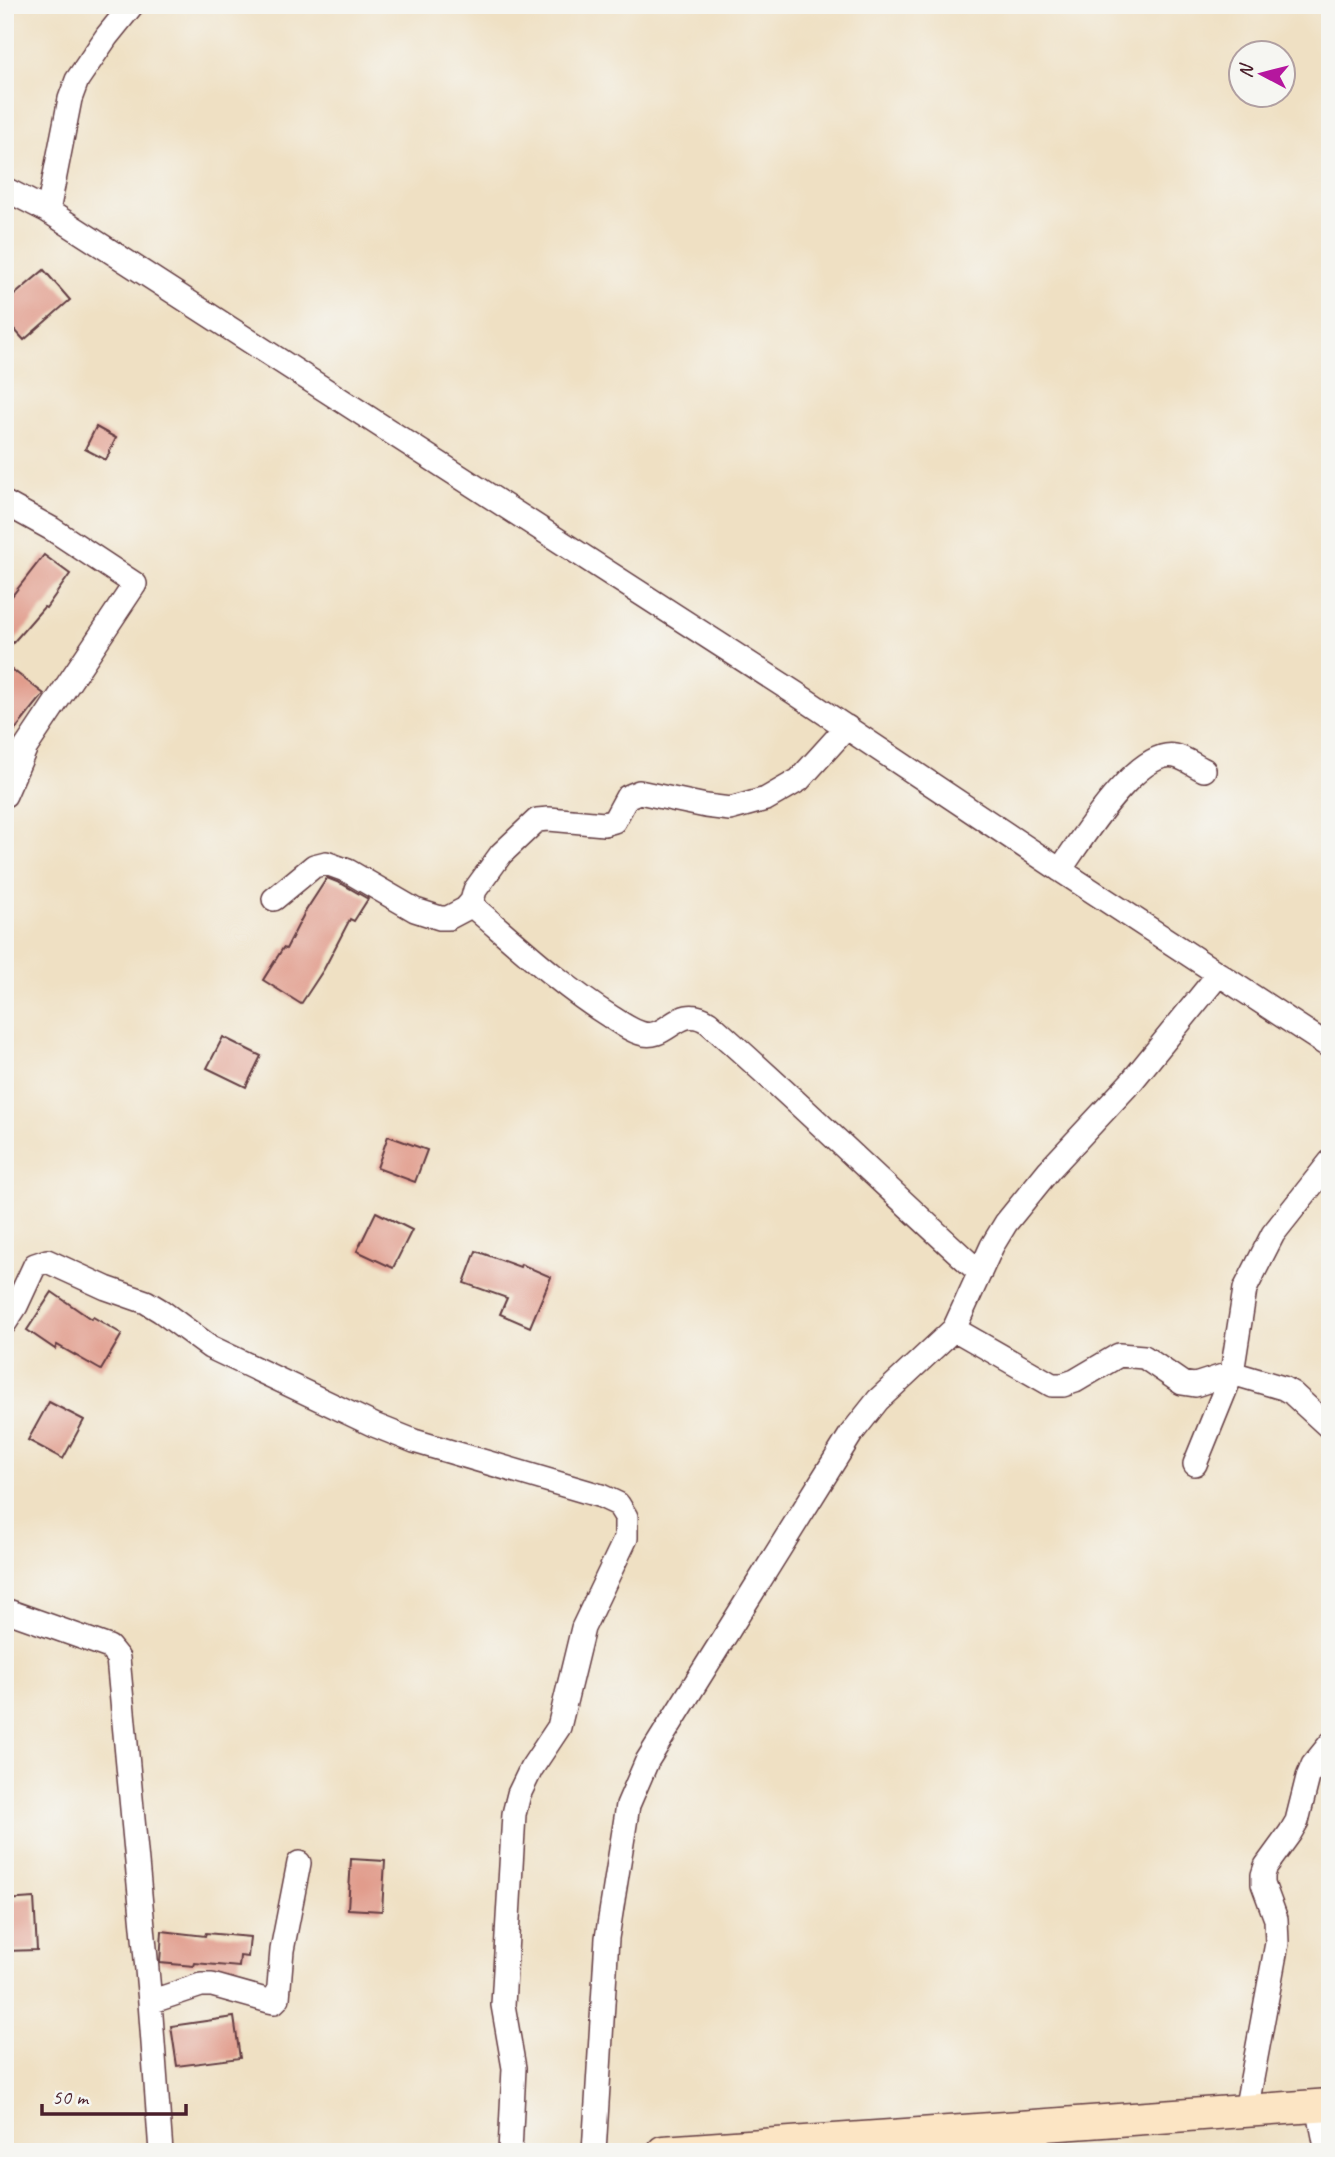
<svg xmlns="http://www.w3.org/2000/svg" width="1335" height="2157" viewBox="0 0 1335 2157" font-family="Caveat,sans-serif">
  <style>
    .building { fill: #e19c8c }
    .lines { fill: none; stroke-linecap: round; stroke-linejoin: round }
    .minor-casing { stroke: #633c42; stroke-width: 26 }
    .secondary-casing { stroke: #633c42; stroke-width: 35 }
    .minor { stroke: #fff; stroke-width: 23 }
    .secondary { stroke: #fce5c4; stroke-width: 32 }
  </style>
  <rect width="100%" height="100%" fill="#f6f6f2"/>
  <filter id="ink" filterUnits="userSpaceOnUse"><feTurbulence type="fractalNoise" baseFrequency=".0143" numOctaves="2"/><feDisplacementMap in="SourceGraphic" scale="14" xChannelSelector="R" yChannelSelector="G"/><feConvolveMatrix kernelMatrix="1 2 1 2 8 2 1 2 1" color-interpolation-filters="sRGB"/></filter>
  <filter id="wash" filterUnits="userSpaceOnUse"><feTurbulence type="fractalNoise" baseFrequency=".00686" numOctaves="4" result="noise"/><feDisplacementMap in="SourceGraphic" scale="28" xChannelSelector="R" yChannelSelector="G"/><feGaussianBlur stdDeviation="1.57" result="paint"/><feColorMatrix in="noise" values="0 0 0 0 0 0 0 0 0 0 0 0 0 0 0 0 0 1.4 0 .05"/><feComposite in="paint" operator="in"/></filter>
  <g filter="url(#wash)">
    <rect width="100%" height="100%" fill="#efe0c3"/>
    <g id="blocks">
      <path class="building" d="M44,270L70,300L24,340L5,319V303Z
        M96,427L116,438L106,460L85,449Z
        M44,555L70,574L46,608L44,607L5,652V605Z
        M5,664L44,694L15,730L5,722Z
        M327,878L342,884L368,899L354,921L350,919L324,969L301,1004L263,980L283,948L286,949L305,912Z
        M223,1037L261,1056L246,1087L207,1068Z
        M388,1136L427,1150L415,1182L377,1168Z
        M376,1212L412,1230L393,1268L357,1251Z
        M476,1251L520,1267L521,1264L551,1277L530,1327L500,1314L507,1298L464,1283Z
        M52,1292L91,1319L93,1317L122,1334L101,1370L57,1345L55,1349L27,1330Z
        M49,1402L84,1420L63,1459L28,1440Z
        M351,1859L385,1861L382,1911L348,1909Z
        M34,1898L37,1950L5,1951V1900Z
        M162,1931L205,1936L206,1933L250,1937L248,1957L240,1956L239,1967L195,1963L194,1966L160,1963Z
        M234,2017L240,2058L177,2066L171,2026Z"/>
    </g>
  </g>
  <g filter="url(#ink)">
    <use href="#blocks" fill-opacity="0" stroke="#633c42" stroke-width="2"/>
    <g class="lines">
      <defs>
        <path id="minor" d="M5,189L48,211L795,693L1060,870L1330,1047
          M48,211L70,99L77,80L107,36L132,5
          M5,503L52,529L135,584L26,747L5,795
          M1060,870C1079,843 1137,748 1175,756C1185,758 1195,766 1204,770
          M274,899L314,866L326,863L348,871L415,910L440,918H448L465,909L472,901L475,890L501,854L537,820L549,819L604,824L614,821L627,797L639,792L706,806L730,809L766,799L799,780L847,727
          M472,901L477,910C520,947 563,987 611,1017C620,1023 630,1030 640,1033C667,1043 678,1002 708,1022C801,1104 889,1190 980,1273
          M5,1323L16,1306L35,1265L47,1261L106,1288L146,1302L161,1311L210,1347L374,1425L414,1441L601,1496L618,1504L626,1517V1538L583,1628L559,1727L531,1769L519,1794L514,1814L503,2005L514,2068L510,2152
          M954,1329L1052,1385H1063L1075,1381L1119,1355L1144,1357L1182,1383L1195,1385L1232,1373L1283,1388L1292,1393L1330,1428
          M1195,1464L1232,1373L1245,1289L1273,1234L1330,1162
          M5,1610L109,1647L118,1658L150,2002L161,2152
          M150,2002L201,1985H212L269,2001L274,2002L278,1998L282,1950L299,1863
          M1318,2106L1327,2152
          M1246,2111L1277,1943L1276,1919L1263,1884V1875L1266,1866L1290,1833L1297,1821L1308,1777L1313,1765L1330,1744
          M594,2152L607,1938L628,1805L647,1761L851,1434L878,1400L954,1329L992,1246L1006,1223L1049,1170L1132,1081L1219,974"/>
        <path id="secondary" d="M663,2152L1330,2105"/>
      </defs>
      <use href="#minor" class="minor-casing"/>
      <use href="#secondary" class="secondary-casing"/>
      <use href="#minor" class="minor"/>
      <use href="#secondary" class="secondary"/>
    </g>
  </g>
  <rect width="1335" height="2157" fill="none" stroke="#f6f6f2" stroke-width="28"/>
  <g transform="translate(1262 74) rotate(277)"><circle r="33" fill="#f6f6f2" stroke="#b1a0a2" stroke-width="2"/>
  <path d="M0-5L12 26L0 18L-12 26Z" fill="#b5179e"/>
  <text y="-10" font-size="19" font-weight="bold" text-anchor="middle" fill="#4a1f2b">N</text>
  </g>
  <path d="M42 2104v10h144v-10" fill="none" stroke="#4a1f2b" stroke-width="3.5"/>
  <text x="52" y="2104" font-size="21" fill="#4a1f2b" stroke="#f6f6f2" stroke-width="5" paint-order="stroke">50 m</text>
</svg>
